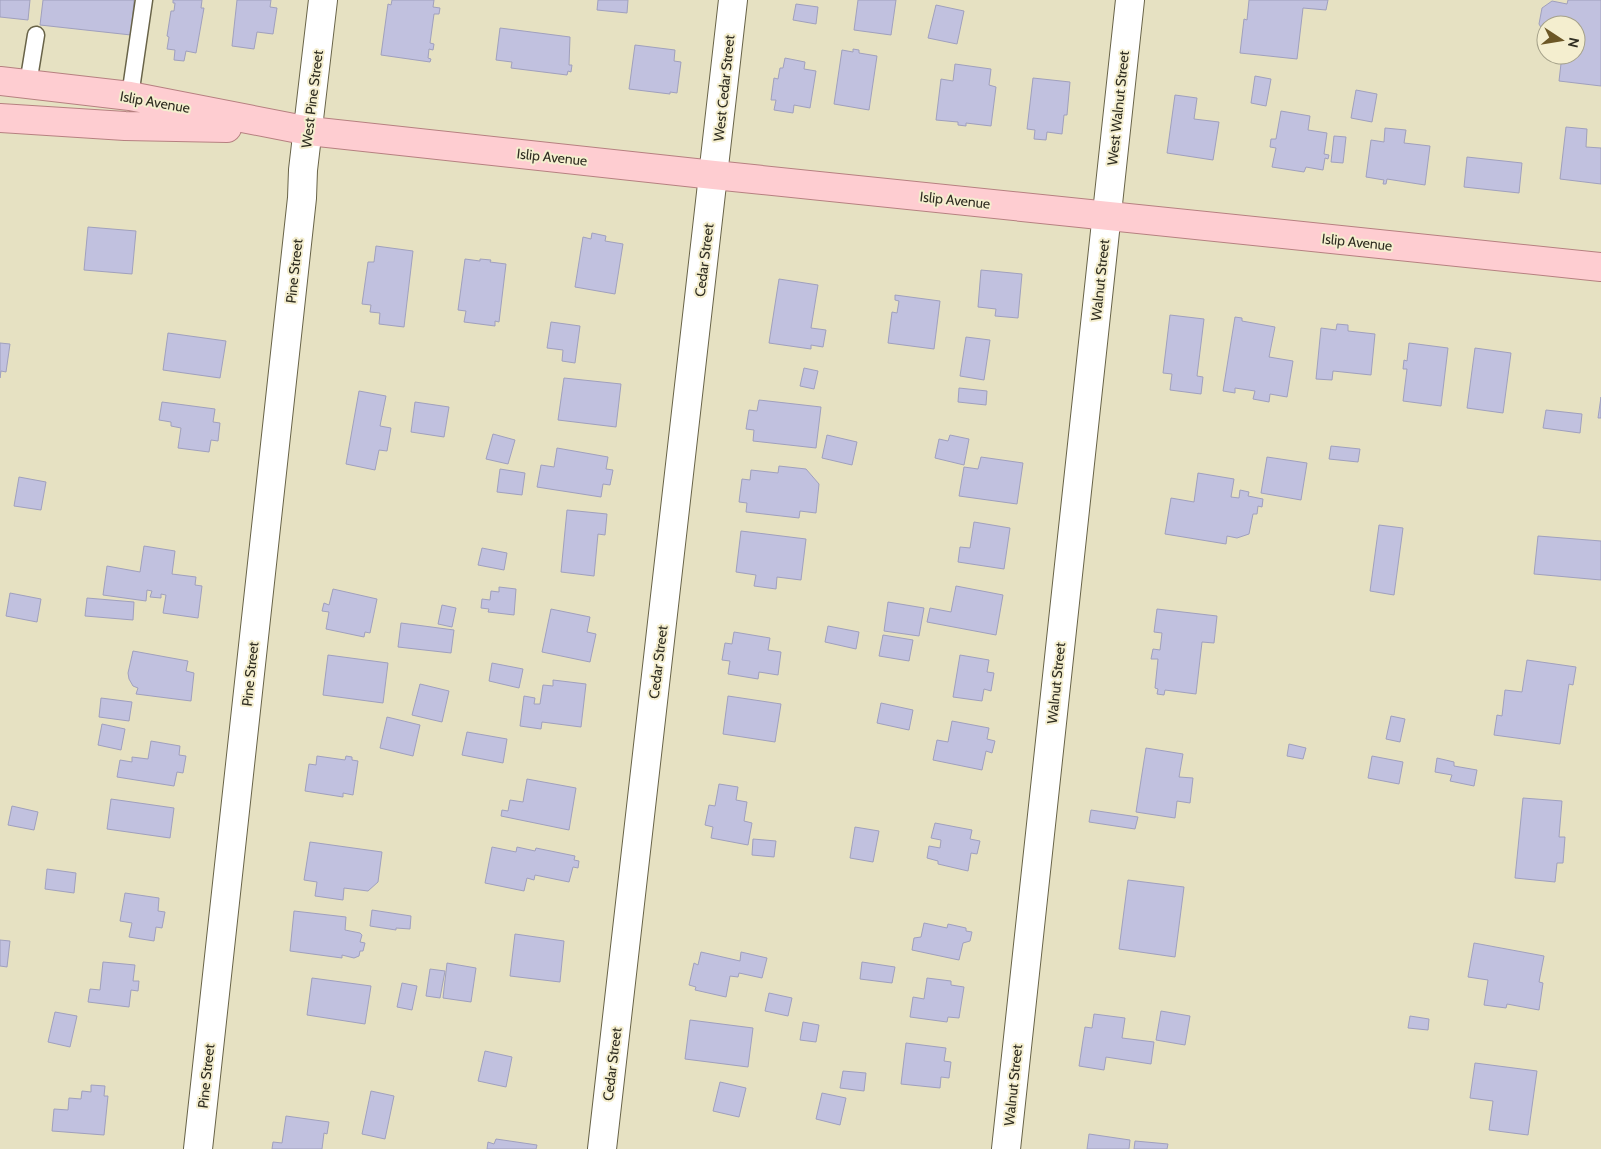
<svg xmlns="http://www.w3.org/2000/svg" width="1601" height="1149" viewBox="0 0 1601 1149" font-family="Cabin,sans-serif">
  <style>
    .building { fill: #c1c1df; stroke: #a0a0bd }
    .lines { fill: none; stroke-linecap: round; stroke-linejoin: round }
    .lane-casing { stroke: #686348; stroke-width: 19 }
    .street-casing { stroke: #686348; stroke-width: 30 }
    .primary-casing { stroke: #b68080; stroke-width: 30 }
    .lane { stroke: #fff; stroke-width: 16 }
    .street { stroke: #fff; stroke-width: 28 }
    .primary { stroke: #fecdd1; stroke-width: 28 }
    .labels { text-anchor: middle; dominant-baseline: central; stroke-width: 4; stroke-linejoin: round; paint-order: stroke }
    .street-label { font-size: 14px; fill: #2f2d21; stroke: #f4eecf }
  </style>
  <rect width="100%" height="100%" fill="#e6e1c2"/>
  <path class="building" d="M0,0H30L28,20L0,17Z
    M43,0H134L131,35L40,25Z
    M173,0H202L201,8H204L196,53L186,51L184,61L174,60L175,50L167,49L169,37L167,36L171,11H174L175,3H173Z
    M237,0H271L270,7L277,8L273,34L257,32L254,49L232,46Z
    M392,0H434L433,7L440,8L439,14H434L430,43L434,44L433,50L429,49L428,58L431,59L430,62L381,55L388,4L391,5Z
    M598,0H628L627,13L597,10Z
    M858,0H896L891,35L854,30Z
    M1249,0H1328L1326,10L1303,8L1297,59L1240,53L1244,19L1247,20Z
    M1568,0H1601V86L1559,81L1562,55H1576V25H1546V36L1539,24L1542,8L1552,1L1567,4Z
    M796,4L818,7L816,24L793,20Z
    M936,5L964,11L957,44L928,38Z
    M500,28L570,37L569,65H572L571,72L568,71L567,75L511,68L512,62L496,60Z
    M635,45L675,50L674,61L681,62L677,93L670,92V94L629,89Z
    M853,49L859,50V53L877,56L869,110L834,104L842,50L853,52Z
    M785,58L805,62L804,69L816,71L810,108L794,105L793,113L774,110L776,100H771L774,78L778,79L780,68H783Z
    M955,64L991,69L989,85L996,87L991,126L966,123V126L958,125V122L936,120L941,79L953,81Z
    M1255,76L1271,79L1266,106L1251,103Z
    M1033,78L1070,82L1067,115H1064L1062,134L1047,132L1046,140L1034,139L1035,130L1027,129Z
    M1356,90L1377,94L1372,122L1351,118Z
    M1175,95L1197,98L1194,119L1219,122L1213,160L1167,153Z
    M1281,111L1310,116L1308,130L1327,133L1324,154L1329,155L1328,159L1325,158L1323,170L1306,167L1304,172L1272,167L1276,148L1270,147L1271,139H1276Z
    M1566,127L1587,129L1586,147L1601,148V184L1560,179Z
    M1385,128L1406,130L1404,143L1430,146L1425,185L1387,179L1386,184H1383L1384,180L1366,177L1371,140L1384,142Z
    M1334,136L1346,137L1343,163L1331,162Z
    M1467,157L1522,163L1519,193L1464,187Z
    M88,227L136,231L132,274L84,270Z
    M592,233L606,236L605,241L623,244L615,294L575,287L583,237L591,239Z
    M376,246L413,251L404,327L379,324L380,313L370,312L371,305L362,304L368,262H374Z
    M465,259L480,261V259L491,260L490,262L506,264L499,322L495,321V326L464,322L466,311L458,310Z
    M981,270L1022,274L1018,318L995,316L996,309L978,307Z
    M779,279L818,285L811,328L826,330L823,347L811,345V349L769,343Z
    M895,295L940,301L934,349L888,343L892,312L897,313L899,301L895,300Z
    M1170,315L1204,319L1197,376L1203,377L1201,394L1170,390L1172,374L1163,373Z
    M1235,317L1242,318V321L1275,327L1269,357L1293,361L1287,397L1270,394L1269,402L1253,399L1255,391L1235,388V393L1223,391Z
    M551,322L580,326L575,363L562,361L563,350L547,348Z
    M1337,324L1348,325V331L1375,334L1371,375L1333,371L1332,380L1316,379L1321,328L1336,330Z
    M168,333L226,341L220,378L163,370Z
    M966,337L990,340L984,380L960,376Z
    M0,343L10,344L6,372L1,371L0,378Z
    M1409,343L1448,348L1441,406L1403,401L1407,369H1403L1404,360L1407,361Z
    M1475,348L1511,353L1503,413L1467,408Z
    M804,368L818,371L814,389L800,386Z
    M564,378L621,384L616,427L558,420Z
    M959,388L987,391L986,405L958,402Z
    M359,391L386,396L380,426L391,428L387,451L379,450L375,470L346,464Z
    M1601,397V418H1598Z
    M759,400L821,407L816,448L753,441L754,430L746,429L749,410L757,411Z
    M162,402L215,409L213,422L220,423L218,441L211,440L209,452L178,448L181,428L171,426V422L159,420Z
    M415,402L449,407L444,437L411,432Z
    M1546,410L1582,414L1580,433L1543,428Z
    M493,434L515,440L508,464L486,459Z
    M827,435L857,442L852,465L822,458Z
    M950,435L969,439L964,465L935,458L939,439L948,441Z
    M1331,446L1360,449L1358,462L1329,459Z
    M557,448L608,457L606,469L613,470L610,485L603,484L601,497L537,487L541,465L554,467Z
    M981,457L1023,463L1017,504L959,496L964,467L978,469Z
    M1267,457L1307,463L1301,500L1261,493Z
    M779,466L806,469L819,484L816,513L800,511L799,518L746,512L747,503L739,502L742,479L750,480L751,470L778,473Z
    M500,469L525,473L522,495L497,492Z
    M1198,473L1234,479L1231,497L1239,498L1240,490L1249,492L1248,496L1263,499L1262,507L1258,506L1257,514H1253L1249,534L1237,538L1227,536L1226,544L1165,534L1171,498L1194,502Z
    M19,477L46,482L41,510L14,506Z
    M567,510L607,514L605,535L598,534L594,576L561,572Z
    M974,522L1010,528L1004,569L958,562L960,547L970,548Z
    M1379,525L1403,528L1394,595L1370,591Z
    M741,531L806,539L801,580L777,577L776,589L754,586L756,575L736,572Z
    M1538,536L1601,541V580L1534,574Z
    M144,546L175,551L172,574L196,577L195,585L202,586L198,618L163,613L166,595L161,594V598L150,597L152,591L147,590L146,601L103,595L107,566L140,572Z
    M482,548L507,553L504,570L478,565Z
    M956,586L1003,595L996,635L927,622L930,608L951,612Z
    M499,587L516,589L514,615L488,612L489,609L481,608L482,599L490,600L491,591L499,592Z
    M333,589L377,599L370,633L365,632L364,637L326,629L329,612L322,611L324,603L329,605Z
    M10,593L41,599L37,622L6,616Z
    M87,598L134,602L133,620L85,616Z
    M888,602L924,608L919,636L884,631Z
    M442,605L456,608L452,627L438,624Z
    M551,609L590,617L587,632L596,634L590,662L542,652Z
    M1157,609L1217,616L1214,643L1202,642L1196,694L1165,690L1164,695L1157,694L1158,689L1155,688L1158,659H1151L1153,649L1160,650L1162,633L1154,632Z
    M401,623L454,630L451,653L398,647Z
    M828,626L859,632L856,649L825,642Z
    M734,632L770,638L768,650L781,652L778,675L759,672L758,679L728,674L730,661L722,660L725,643L732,644Z
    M883,635L913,640L909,661L879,656Z
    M133,651L188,661L186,671L194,673L191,701L136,694L138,688L133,686L129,679L128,673Z
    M328,655L388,663L383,703L323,695Z
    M960,655L989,660L987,672L994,673L991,691L984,689L982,701L953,697Z
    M1527,660L1576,667L1573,685L1569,684L1560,744L1494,735L1497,715L1502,716L1505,690L1522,692Z
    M492,663L523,669L519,688L489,681Z
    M553,680L586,684L581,727L542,722L541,729L520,726L524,696L535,698L534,704H540L543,685L553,686Z
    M420,684L449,691L442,722L412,715Z
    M728,696L781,704L775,742L723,734Z
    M101,698L132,702L129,721L99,717Z
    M881,703L913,710L909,730L877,723Z
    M1391,716L1405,719L1400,742L1386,739Z
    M387,717L420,725L413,756L380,748Z
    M952,721L989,728L987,739L995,741L992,753L986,751L982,770L933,760L937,740L948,742Z
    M102,724L125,729L121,750L98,745Z
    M467,732L507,739L503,763L462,755Z
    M151,741L180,746L179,755L186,756L183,773L177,772L174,786L117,777L120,760L132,762V757L148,759Z
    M1289,744L1306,748L1303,759L1287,756Z
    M1146,748L1183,754L1179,777L1193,778L1190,803L1177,801L1175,818L1136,812Z
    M317,756L345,760L346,756L352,757V760L358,761L353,795L343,793V797L305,791L309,764L316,765Z
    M1372,756L1403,762L1399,784L1368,778Z
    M1437,758L1454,762V766L1477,770L1474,786L1450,781L1452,775L1435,772Z
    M527,779L576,788L569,830L501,816L502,810L508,811L510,800L523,802Z
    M719,784L738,787L736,800L747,802L744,821L752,823L748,845L711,838L713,827L705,825L709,805L715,806Z
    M1523,798L1562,801L1559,837H1565L1563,863H1557L1555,882L1515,878Z
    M111,799L174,808L170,838L107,829Z
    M12,806L38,812L34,830L8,825Z
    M1091,810L1138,817L1135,829L1089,822Z
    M935,823L972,830L970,839L980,841L977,854L971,853L968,871L938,864V861L927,858L929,846L940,848L941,840L931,838Z
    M855,827L879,831L873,862L850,858Z
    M753,839L776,841L774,857L752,855Z
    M310,842L382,852L378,882L368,891L344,888L343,900L315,896L317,882L304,880Z
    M492,847L516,852L517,847L535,851L536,848L575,856L574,860L579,861L578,868L573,867L569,882L535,875L534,880L527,878L524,891L485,883Z
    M47,869L76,873L74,893L45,889Z
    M1128,880L1184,887L1175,957L1119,949Z
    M125,893L159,898L158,911L165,912L162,928L156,927L154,941L129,937L132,923L120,921Z
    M372,910L411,916L410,929L396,928V930L370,926Z
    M294,911L346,917L345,930L360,933L362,935L360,942L365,943L363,951H360L359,956L354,958L342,955V958L290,951Z
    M924,923L947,928L948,924L966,928V931L972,932L970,941L963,943L959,960L912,950L914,938L921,937Z
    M515,934L564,941L560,982L510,976Z
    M0,940L10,941L7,967L0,966Z
    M1474,943L1544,956L1539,982L1543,983L1539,1010L1507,1004L1506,1008L1484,1005L1488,980L1468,977Z
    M701,952L740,961L741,952L767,958L762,978L739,973L738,977L730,976L726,997L695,990L696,987L689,985L694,963L698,965Z
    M103,962L135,965L133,981H139L138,991L131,990L129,1007L88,1002L90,989L100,990Z
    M862,962L895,967L892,983L860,979Z
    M447,963L476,968L471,1002L443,998Z
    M430,969L445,971L440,998L426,996Z
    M312,978L371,986L365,1024L307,1015Z
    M927,978L951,981V985L964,987L959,1018L948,1017L947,1022L910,1017L913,997L924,999Z
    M402,983L417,986L412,1010L397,1007Z
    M769,993L792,998L788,1016L765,1011Z
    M1161,1011L1190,1016L1185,1045L1156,1040Z
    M55,1012L77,1016L70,1047L48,1042Z
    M1094,1014L1125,1018L1122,1038L1154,1042L1151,1064L1106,1057L1104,1070L1079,1066L1085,1027L1092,1028Z
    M1410,1016L1429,1019L1428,1030L1408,1028Z
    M690,1020L753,1028L748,1067L685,1059Z
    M803,1022L819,1025L816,1042L800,1040Z
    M906,1043L946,1048L944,1061L951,1062L949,1078L941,1077L940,1088L901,1084Z
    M485,1051L512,1057L506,1087L478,1081Z
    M1475,1063L1537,1071L1528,1135L1489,1130L1493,1101L1470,1098Z
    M843,1071L866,1073L864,1091L840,1088Z
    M720,1082L746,1088L739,1117L713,1111Z
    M91,1085L105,1086L104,1096H108L104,1135L52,1131L54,1109L68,1110L69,1098L81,1099L82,1091L91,1092Z
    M371,1091L394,1096L385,1139L362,1134Z
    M822,1093L846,1098L840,1125L816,1119Z
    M286,1116L329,1122L327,1134L324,1133L322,1149H272L273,1142L282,1143Z
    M1089,1134L1130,1140L1129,1149H1087Z
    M496,1139L537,1145L536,1149H487L488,1142L494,1144Z
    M1135,1141L1168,1144L1167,1149H1134Z"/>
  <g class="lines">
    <defs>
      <path id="lane" d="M28,84L36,35
        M130,96L144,0"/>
      <path id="street" d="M198,1149L302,198L303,170L323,0
        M602,1149L733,0
        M1006,1149L1130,0"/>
      <path id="primary" d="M0,81L130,96L309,131L714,175L1601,267
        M0,118L125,126L227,128"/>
    </defs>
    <use href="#lane" class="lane-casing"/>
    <use href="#street" class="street-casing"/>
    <use href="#primary" class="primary-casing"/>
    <use href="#lane" class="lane"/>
    <use href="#street" class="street"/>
    <use href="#primary" class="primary"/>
  </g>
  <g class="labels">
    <g class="street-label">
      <text transform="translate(724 88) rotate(-84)">West Cedar Street</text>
      <text transform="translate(312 99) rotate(-83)">West Pine Street</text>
      <text transform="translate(155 102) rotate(10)">Islip Avenue</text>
      <text transform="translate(1118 108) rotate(-84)">West Walnut Street</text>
      <text transform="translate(552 157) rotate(6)">Islip Avenue</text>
      <text transform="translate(955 200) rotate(6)">Islip Avenue</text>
      <text transform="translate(1357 242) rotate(6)">Islip Avenue</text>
      <text transform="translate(704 260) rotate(-83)">Cedar Street</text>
      <text transform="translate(294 271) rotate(-84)">Pine Street</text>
      <text transform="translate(1100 280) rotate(-84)">Walnut Street</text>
      <text transform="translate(658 662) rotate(-83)">Cedar Street</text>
      <text transform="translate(250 674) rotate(-84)">Pine Street</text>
      <text transform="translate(1056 683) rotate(-84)">Walnut Street</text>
      <text transform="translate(612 1064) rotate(-83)">Cedar Street</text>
      <text transform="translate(206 1076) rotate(-84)">Pine Street</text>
      <text transform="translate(1013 1085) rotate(-84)">Walnut Street</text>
    </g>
  </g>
  <g transform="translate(1561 40) rotate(102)"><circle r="24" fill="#f4eecf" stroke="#a5a189"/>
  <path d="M0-4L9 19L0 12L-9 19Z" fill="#6c5726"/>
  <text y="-8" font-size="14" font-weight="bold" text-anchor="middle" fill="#2f2d21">N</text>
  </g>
</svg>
